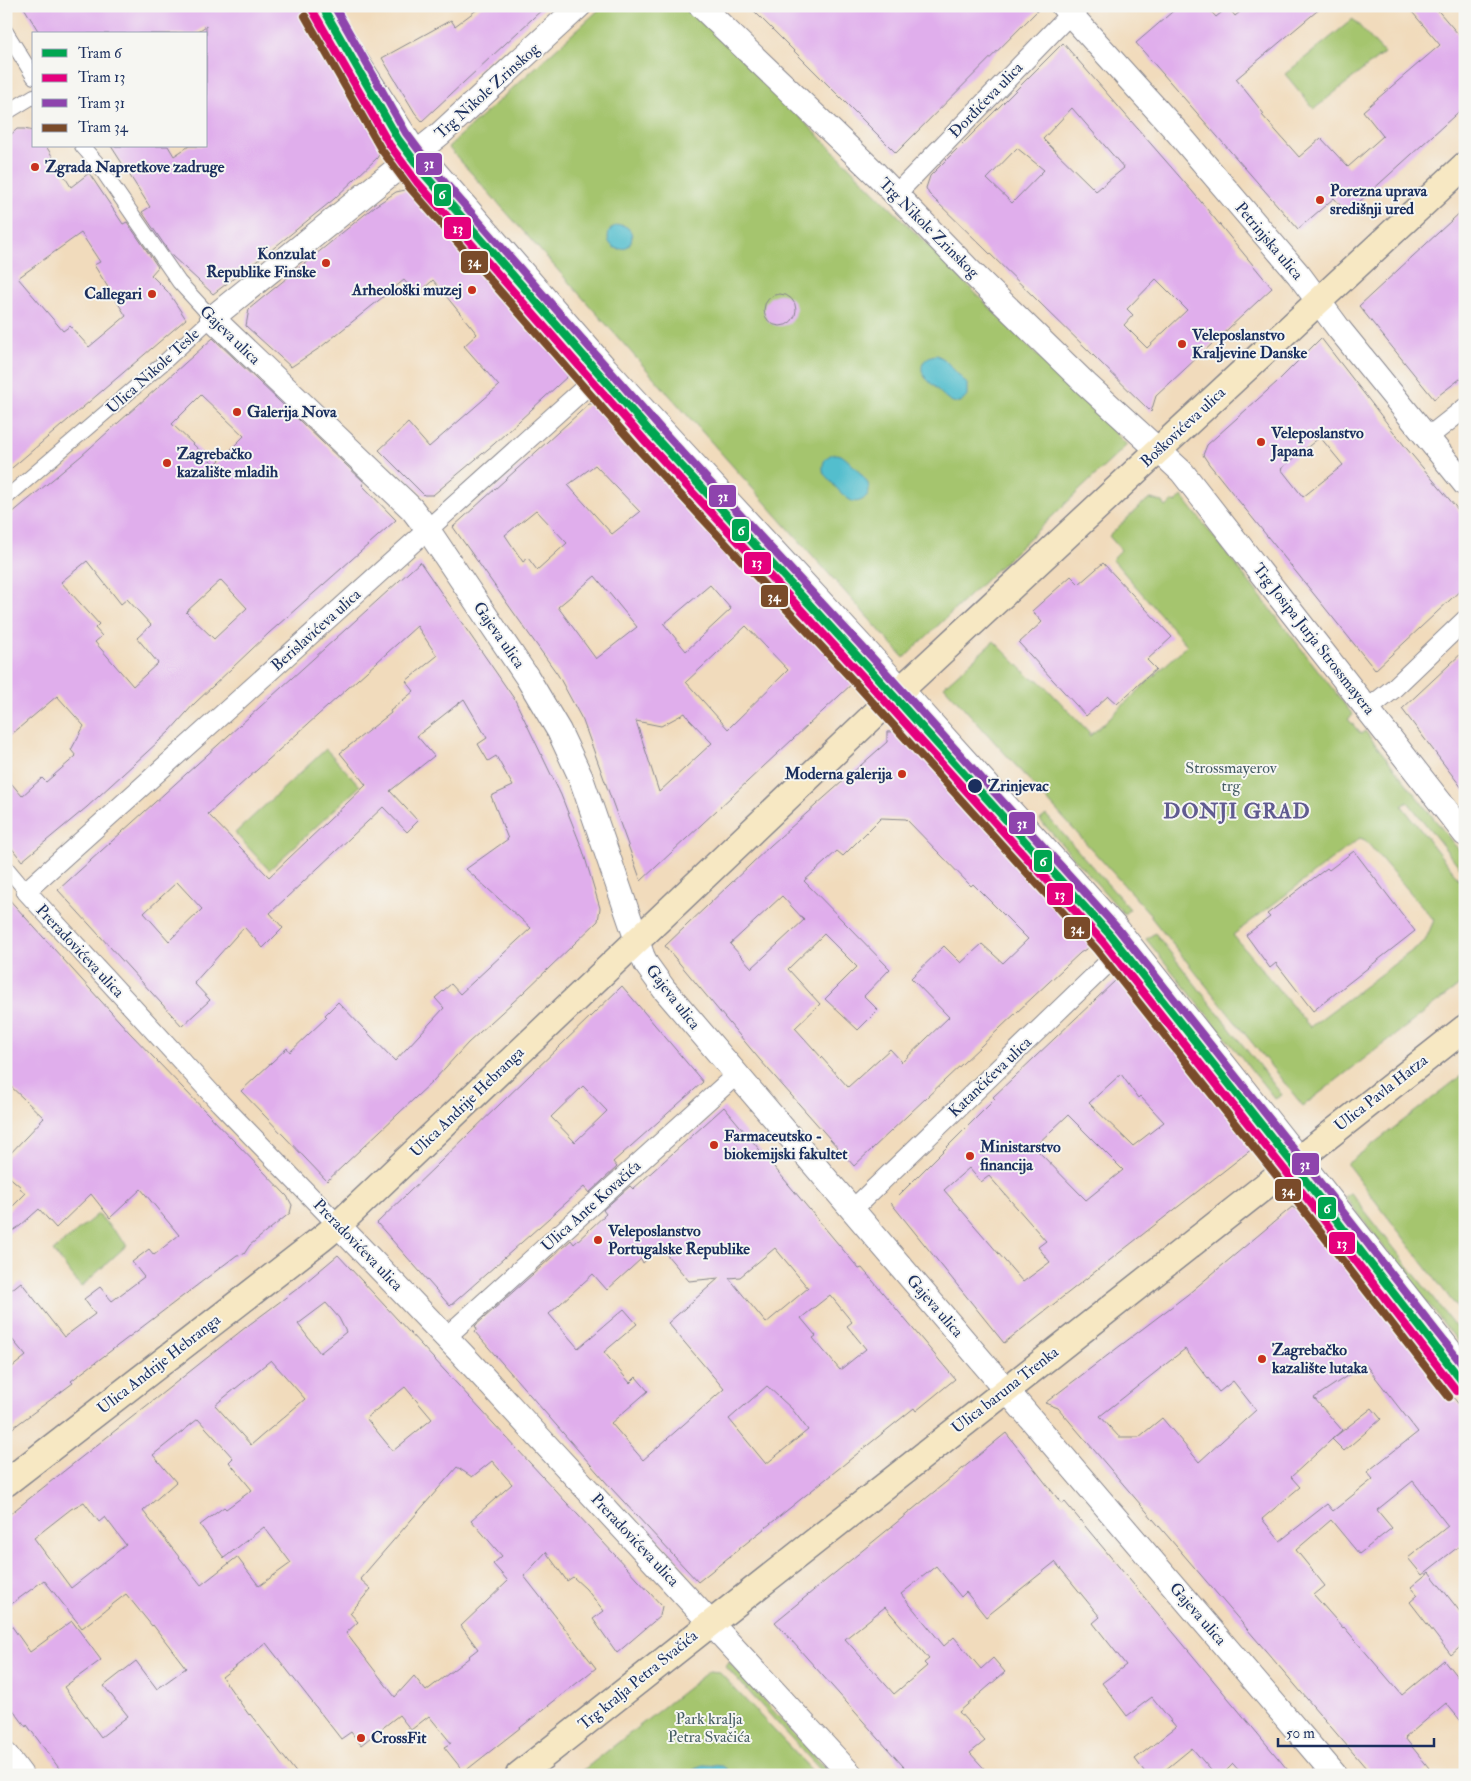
<svg xmlns="http://www.w3.org/2000/svg" width="1471" height="1781" viewBox="0 0 1471 1781" font-family="'IM FELL Double Pica',serif">
  <style>
    .green { fill: #a5c56e; stroke: #607a66; fill-rule: evenodd }
    .water { fill: #52becd; stroke: #367696 }
    .building { fill: #e0aeec; fill-rule: evenodd }
    .lines { fill: none; stroke-linecap: round; stroke-linejoin: round }
    .pedestrian-casing { stroke: #86858d; stroke-width: 16 }
    .minor-casing { stroke: #86858d; stroke-width: 21 }
    .tertiary-casing { stroke: #86858d; stroke-width: 26 }
    .secondary-casing { stroke: #86858d; stroke-width: 29 }
    .pedestrian { stroke: #fff; stroke-width: 14 }
    .minor { stroke: #fff; stroke-width: 19 }
    .tertiary { stroke: #fff; stroke-width: 24 }
    .secondary { stroke: #f7e8c3; stroke-width: 26 }
    .tram-1-casing { stroke: #f6f6f2; stroke-width: 11 }
    .tram-2-casing { stroke: #f6f6f2; stroke-width: 11 }
    .tram-3-casing { stroke: #f6f6f2; stroke-width: 11 }
    .tram-4-casing { stroke: #f6f6f2; stroke-width: 11 }
    .tram-1 { stroke: #00a651; stroke-width: 8 }
    .tram-2 { stroke: #e5007d; stroke-width: 8 }
    .tram-3 { stroke: #8e44ad; stroke-width: 8 }
    .tram-4 { stroke: #7a4b2a; stroke-width: 8 }
    .poi-dot { fill: #c8321e; stroke: #f6f6f2; stroke-width: 2 }
    .stop-dot { fill: #1b2f5e; stroke: #f6f6f2; stroke-width: 2 }
    .labels { text-anchor: middle; dominant-baseline: central; stroke-width: 4; stroke-linejoin: round; paint-order: stroke }
    .street-label { font-size: 16px; fill: #1b2f5e; stroke: #f6f6f2 }
    .poi-label { font-size: 16px; font-weight: bold; fill: #1b2f5e; stroke: #f6f6f2; text-anchor: start }
    .park-label { font-size: 16px; fill: #445c63; stroke: #f6f6f2 }
    .stop-label { font-size: 16px; font-weight: bold; fill: #1b2f5e; stroke: #f6f6f2; text-anchor: start }
    .district-label { font-size: 21px; font-weight: bold; letter-spacing: 1px; fill: #605b90; stroke: #f6f6f2 }
    .line-badge { stroke: #f6f6f2; stroke-width: 2 }
    .badge-label { font-size: 14px; text-anchor: middle; font-weight: bold; fill: #fff }
  </style>
  <rect width="100%" height="100%" fill="#f6f6f2"/>
  <filter id="ink" filterUnits="userSpaceOnUse"><feTurbulence type="fractalNoise" baseFrequency=".02" numOctaves="2"/><feDisplacementMap in="SourceGraphic" scale="10" xChannelSelector="R" yChannelSelector="G"/><feConvolveMatrix kernelMatrix="1 2 1 2 8 2 1 2 1" color-interpolation-filters="sRGB"/></filter>
  <filter id="wash" filterUnits="userSpaceOnUse"><feTurbulence type="fractalNoise" baseFrequency=".0096" numOctaves="4" result="noise"/><feDisplacementMap in="SourceGraphic" scale="20" xChannelSelector="R" yChannelSelector="G"/><feGaussianBlur stdDeviation="1.12" result="paint"/><feColorMatrix in="noise" values="0 0 0 0 0 0 0 0 0 0 0 0 0 0 0 0 0 1.4 0 .05"/><feComposite in="paint" operator="in"/></filter>
  <g filter="url(#wash)">
    <rect width="100%" height="100%" fill="#f1dbbc"/>
    <path class="green" d="M603,6H689L1127,445L904,658L448,147Z
      M1353,19L1384,53L1314,109L1285,74Z
      M1182,496L1353,715L1348,719L1361,734L1365,731L1465,858V874L1408,802L1402,806L1465,887V981L1303,1106L1150,916L1151,915L944,686L994,641L1031,678L1039,680L1090,733L1088,734L1090,736L1187,645L1112,559L1121,550L1109,536L1141,505L1151,499L1162,502L1166,507L1173,501L1175,503ZM1360,838L1365,840L1434,920L1425,941L1310,1027L1233,935Z
      M326,749L360,786L269,870L235,833Z
      M1046,815L1130,909L1124,914L1040,820Z
      M1155,933L1282,1095L1275,1099L1146,939Z
      M1465,1073V1318L1347,1164Z
      M1351,1193L1465,1339V1351L1345,1197Z
      M98,1214L127,1245L81,1287L53,1251Z
      M729,1662L829,1772L828,1775H825L726,1667Z
      M709,1671L719,1672L816,1775H577Z"/>
    <path class="water" d="M608 237a12 12 0 1 1 24 0a12 12 0 1 1-24 0Z
      M937,355L944,359L967,384V396C957,411 944,397 936,388C932,384 928,381 925,377C917,366 926,355 937,355Z
      M833,454C837,454 838,454 841,455C847,458 866,478 868,484C873,495 859,506 850,500C840,494 832,482 824,474C821,465 824,457 833,454Z
      M703,1765L722,1766L727,1769L726,1775H690L695,1768Z"/>
    <g id="blocks">
      <path class="building" d="M23,6H300L337,73L380,143V153L377,158L334,199L270,251L213,294L172,256L142,212L150,207L111,146H168L174,156L189,146H206V26L194,34H40Z
        M482,6H546L422,121L415,113L382,58L451,20L455,26Z
        M749,6H1042L896,153Z
        M1179,6H1206L1216,17L1228,7L1235,16L1247,6H1323L1236,79L1264,114L1262,115L1299,157L1321,138L1348,167L1383,136L1363,111L1440,45L1407,6H1434L1465,42V106L1347,213L1334,198L1298,229L1136,43Z
        M1063,43L1192,191L1272,288L1156,396L1151,412L929,194L926,188L930,176ZM1072,108L1124,168L1096,191L1043,139ZM1017,148L1044,170L1012,203L987,179ZM1156,279L1187,310L1147,348L1124,325L1133,315L1127,309Z
        M17,129H24L34,131V146H46L71,187L89,173L123,224L127,222L158,267L151,275L168,292L186,319L6,473V139ZM81,233L100,262L94,265L126,316L89,347L70,326L63,331L18,278Z
        M410,189L565,361L569,375L494,444L433,495H424L379,450L408,423L429,447L499,386L464,346L477,334L433,280L417,295L404,280L321,347L291,367L246,326L249,309L375,206L396,192Z
        M1465,208V375L1434,399L1359,306Z
        M764 310a16 16 0 1 1 32 0a16 16 0 1 1-32 0Z
        M213,338L364,482L362,485L396,520L269,633L194,704L170,731L87,807L22,861L6,841V777L22,796L42,778L46,782L76,756L71,750L84,726L57,696L6,739V518L81,456ZM201,395L244,436L215,465L172,424ZM87,561L121,604L127,599L151,625L137,638L158,663L133,686L95,642L102,636L95,628L99,624L61,582ZM221,580L247,608L214,639L186,612Z
        M1321,338L1407,449L1465,518V586L1375,670L1209,464L1203,455L1207,445L1277,382ZM1320,437L1343,465L1303,497L1281,469Z
        M603,403L725,541L854,682L641,881L583,721L558,675L453,527L589,404ZM595,465L640,512L612,534L568,485ZM536,510L567,543L537,570L528,558L523,562L505,535ZM595,576L637,627L596,659L558,607ZM710,585L731,609L686,651L664,624ZM746,626L788,670L728,729L686,682ZM685,713L689,719L712,743L659,792L636,721L661,726Z
        M420,562L515,700L561,795L583,851L600,908L598,921L523,993L468,1043L433,1081L327,1181L241,1091L287,1048L290,1052L327,1017L325,1015L338,1002L395,1061L444,1008L435,998L451,984L460,994L531,928L466,869L508,839L491,796L513,786L496,756L488,761L478,744L487,738L464,699L417,736L434,756L390,791L418,821L407,832L383,807L270,913L283,928L263,948L244,927L194,983L210,1000L182,1026L58,890ZM417,626L437,656L406,681L414,691L390,711L391,713L340,753L366,785L269,877L208,814ZM177,882L202,909L169,941L144,913Z
        M1103,563L1172,637L1147,660L1156,669L1117,704L1108,696L1086,716L1019,643L1042,622L1032,611L1071,576L1079,584Z
        M1465,650V792L1402,709Z
        M909,731L910,742L1008,849L1079,923L1095,937L1092,945L1080,953L1017,1012L854,1166L760,1060L665,946L771,845L887,742V732ZM881,818L906,819L971,886L973,884L1028,939L1003,963L982,944L961,963L944,946L911,978L949,1017L902,1062L890,1049L848,1087L795,1028L820,1004L788,969L824,934L857,967L825,999L858,1030L878,1010L864,996L890,969L804,881L837,851L843,856ZM782,896L804,920L752,968L730,944Z
        M1354,851L1415,931L1313,1011L1276,963L1270,968L1246,935L1270,917L1267,914L1327,868L1329,870Z
        M6,896L129,1032L287,1196L292,1205L290,1213L250,1245L244,1254L237,1255L71,1381L73,1383L6,1433V1372L26,1356L6,1332V1294L21,1282L64,1337L95,1314L84,1299L100,1287L112,1301L144,1277L132,1262L149,1249L154,1255L179,1235L141,1189L110,1218L91,1194L56,1228L39,1209L20,1226L6,1235V1213L25,1194L20,1188L21,1187L6,1174V1158L44,1118L6,1082Z
        M1116,980L1126,984L1133,992L1136,990L1257,1145L1004,1343L891,1203L995,1099L993,1097ZM1121,1074L1138,1098L1140,1096L1164,1122L1133,1146L1089,1103ZM1068,1115L1123,1170L1086,1200L1034,1147ZM969,1168L981,1182L989,1176L1046,1241L1038,1247L1050,1262L1023,1282L944,1190Z
        M622,986L703,1082L613,1162L617,1167L589,1193L584,1187L450,1306L377,1223ZM583,1086L607,1111L575,1142L551,1117Z
        M724,1107L859,1269L862,1268L955,1379L916,1411L914,1408L698,1582L611,1488L475,1332L477,1329L475,1326L571,1240L574,1244L606,1214L603,1210L630,1186L633,1189ZM661,1248L689,1281L719,1278L668,1323L724,1389L643,1460L611,1423L648,1391L636,1377L630,1383L604,1352L637,1324L624,1309L578,1348L549,1314L593,1274L607,1290L641,1259L643,1263ZM775,1248L808,1288L766,1323L729,1278L740,1277ZM830,1295L852,1322L847,1326L866,1349L840,1370L813,1338L816,1336L801,1318ZM767,1386L792,1409L808,1430L766,1464L729,1419Z
        M1292,1207L1312,1217L1381,1307L1465,1412V1548L1462,1544L1422,1575L1408,1558L1448,1526L1413,1481L1377,1510L1392,1528L1359,1554L1331,1520L1296,1550L1325,1586L1314,1595L1343,1628L1344,1627L1402,1695L1444,1660L1465,1687V1726L1446,1703L1405,1738L1429,1768L1421,1775H1372L1058,1408L1045,1403L1187,1295ZM1185,1349L1219,1392L1233,1381L1256,1410L1199,1462L1162,1418L1139,1437H1119L1100,1416ZM1365,1364L1418,1432L1367,1472L1373,1479L1333,1511L1327,1504L1280,1541L1262,1519L1300,1487L1291,1477L1342,1430L1314,1398Z
        M338,1255L662,1606L660,1616L617,1653L593,1619L604,1611L586,1589L573,1577L567,1581L546,1552L524,1576L596,1668L464,1772L444,1747L451,1743L429,1716L411,1730L399,1715L361,1745L351,1732L341,1739L266,1643L222,1677L249,1715L250,1714L298,1775H64L27,1725L26,1727L6,1700V1618L30,1652L72,1621L101,1660L64,1687L101,1737L128,1716L104,1686L136,1661L157,1689L186,1668L153,1625L152,1626L126,1594L82,1628L44,1580L6,1608V1517L246,1327L301,1286ZM326,1303L339,1318L346,1332L320,1353L298,1324ZM271,1360L305,1399L251,1445L215,1405ZM405,1387L432,1419L393,1451L366,1418ZM198,1419L233,1458L229,1462L252,1490L226,1509L224,1507L200,1525L224,1558L264,1527L291,1563L259,1586L237,1557L201,1585L143,1511L176,1482L153,1455ZM492,1461L512,1484L471,1520L502,1556L493,1564L508,1581L461,1626L478,1649L469,1656L470,1657L426,1691L414,1676L395,1697L346,1633L358,1622L350,1613L371,1589L360,1579L457,1467L472,1477ZM84,1502L99,1522L105,1517L126,1545L71,1588L34,1538L71,1509Z
        M1372,1408L1381,1419L1344,1451L1332,1439Z
        M1006,1433L1062,1504L1065,1502L1292,1775H1243L1233,1764L1222,1775H1215L1192,1748L1159,1775H1147L1135,1759L1176,1727L1152,1697L1127,1716L1102,1683L1126,1665L1093,1623L1100,1617L1055,1562L986,1617L966,1592L961,1597L936,1566L901,1594L944,1646L954,1637L981,1669L993,1658L1005,1672L959,1712L985,1741L970,1753L990,1775H911L775,1622ZM885,1607L929,1659L924,1663L927,1666L894,1694L845,1639Z
        M1429,1572L1465,1618V1643L1451,1655L1410,1602L1418,1595L1411,1587Z"/>
    </g>
  </g>
  <g filter="url(#ink)">
    <use href="#blocks" fill-opacity="0" stroke="#86858d" stroke-width="1"/>
    <g class="lines">
      <defs>
        <path id="pedestrian" d="M6,32L34,77
          M6,113L34,96
          M6,498L161,365L212,318L179,282L97,163L82,146
          M6,867L26,891"/>
        <path id="minor" d="M328,6L352,49L418,152
          M896,194L1070,14L1075,6
          M1427,438L1465,408
          M1368,709L1393,689L1465,620
          M852,1210L1112,959L1129,944
          M338,1225L220,1103L26,891L606,369
          M446,1337L736,1075"/>
        <path id="tertiary" d="M579,6L440,134L212,318L412,509L428,530L527,677L559,731L581,778L642,955L646,964L664,989L1335,1775
          M701,6L876,174L969,270L1086,384L1182,472L1465,834
          M1063,6L1178,133L1299,275L1339,329L1465,484
          M418,152L606,369L880,666L1118,930L1465,1370
          M338,1225L462,1354L851,1775
          M6,1755L21,1775"/>
        <path id="secondary" d="M6,1483L321,1239L338,1225L893,697L1465,165
          M519,1775L1465,1028"/>
      </defs>
      <use href="#pedestrian" class="pedestrian-casing"/>
      <use href="#minor" class="minor-casing"/>
      <use href="#tertiary" class="tertiary-casing"/>
      <use href="#secondary" class="secondary-casing"/>
      <use href="#pedestrian" class="pedestrian"/>
      <use href="#minor" class="minor"/>
      <use href="#tertiary" class="tertiary"/>
      <use href="#secondary" class="secondary"/>
      <defs>
        <path id="tram-1" d="M322,6L398,139L425,175L653,435L873,673L1111,936L1292,1163L1465,1385"/>
        <path id="tram-2" d="M313,11L389,144L417,182L646,442L866,680L1103,942L1284,1169L1457,1391"/>
        <path id="tram-3" d="M334,6L406,133L433,169L660,428L880,666L1118,929L1300,1157L1465,1368"/>
        <path id="tram-4" d="M305,16L381,149L410,188L638,449L858,686L1096,949L1276,1175L1449,1397"/>
      </defs>
      <use href="#tram-1" class="tram-1-casing"/>
      <use href="#tram-2" class="tram-2-casing"/>
      <use href="#tram-3" class="tram-3-casing"/>
      <use href="#tram-4" class="tram-4-casing"/>
      <use href="#tram-1" class="tram-1"/>
      <use href="#tram-2" class="tram-2"/>
      <use href="#tram-3" class="tram-3"/>
      <use href="#tram-4" class="tram-4"/>
    </g>
  </g>
  <g class="poi-dot">
    <circle cx="35" cy="167" r="5"/>
    <circle cx="1320" cy="200" r="5"/>
    <circle cx="326" cy="263" r="5"/>
    <circle cx="472" cy="290" r="5"/>
    <circle cx="152" cy="294" r="5"/>
    <circle cx="1182" cy="344" r="5"/>
    <circle cx="237" cy="412" r="5"/>
    <circle cx="1261" cy="442" r="5"/>
    <circle cx="167" cy="463" r="5"/>
    <circle cx="902" cy="774" r="5"/>
    <circle cx="714" cy="1145" r="5"/>
    <circle cx="970" cy="1156" r="5"/>
    <circle cx="598" cy="1240" r="5"/>
    <circle cx="1262" cy="1359" r="5"/>
    <circle cx="361" cy="1738" r="5"/>
  </g>
  <circle class="stop-dot" cx="975" cy="786" r="8"/>
  <g class="labels">
    <g class="street-label">
      <text transform="translate(487 91) rotate(-42)">Trg Nikole Zrinskog</text>
      <text transform="translate(986 100) rotate(-46)">Đorđićeva ulica</text>
      <text transform="translate(929 228) rotate(45)">Trg Nikole Zrinskog</text>
      <text transform="translate(1269 241) rotate(50)">Petrinjska ulica</text>
      <text transform="translate(230 335) rotate(44)">Gajeva ulica</text>
      <text transform="translate(153 371) rotate(-42)">Ulica Nikole Tesle</text>
      <text transform="translate(1183 427) rotate(-43)">Boškovićeva ulica</text>
      <text transform="translate(316 630) rotate(-42)">Berislavićeva ulica</text>
      <text transform="translate(499 635) rotate(55)">Gajeva ulica</text>
      <text transform="translate(1314 639) rotate(52)">Trg Josipa Jurja Strossmayera</text>
      <text transform="translate(80 951) rotate(47)">Preradovićeva ulica</text>
      <text transform="translate(673 997) rotate(52)">Gajeva ulica</text>
      <text transform="translate(990 1077) rotate(-44)">Katančićeva ulica</text>
      <text transform="translate(1381 1093) rotate(-38)">Ulica Pavla Hatza</text>
      <text transform="translate(467 1102) rotate(-44)">Ulica Andrije Hebranga</text>
      <text transform="translate(591 1206) rotate(-42)">Ulica Ante Kovačića</text>
      <text transform="translate(358 1245) rotate(46)">Preradovićeva ulica</text>
      <text transform="translate(935 1306) rotate(49)">Gajeva ulica</text>
      <text transform="translate(159 1364) rotate(-38)">Ulica Andrije Hebranga</text>
      <text transform="translate(1005 1390) rotate(-38)">Ulica baruna Trenka</text>
      <text transform="translate(635 1540) rotate(47)">Preradovićeva ulica</text>
      <text transform="translate(1198 1614) rotate(49)">Gajeva ulica</text>
      <text transform="translate(638 1680) rotate(-39)">Trg kralja Petra Svačića</text>
    </g>
    <g class="poi-label">
      <text x="45" y="167">Zgrada Napretkove zadruge</text>
      <text x="1330" y="191">Porezna uprava<tspan x="1330" dy="18">središnji ured</tspan></text>
      <text x="316" y="254" text-anchor="end">Konzulat<tspan x="316" dy="18">Republike Finske</tspan></text>
      <text x="462" y="290" text-anchor="end">Arheološki muzej</text>
      <text x="142" y="294" text-anchor="end">Callegari</text>
      <text x="1192" y="335">Veleposlanstvo<tspan x="1192" dy="18">Kraljevine Danske</tspan></text>
      <text x="247" y="412">Galerija Nova</text>
      <text x="1271" y="433">Veleposlanstvo<tspan x="1271" dy="18">Japana</tspan></text>
      <text x="177" y="454">Zagrebačko<tspan x="177" dy="18">kazalište mladih</tspan></text>
      <text x="892" y="774" text-anchor="end">Moderna galerija</text>
      <text x="724" y="1136">Farmaceutsko -<tspan x="724" dy="18">biokemijski fakultet</tspan></text>
      <text x="980" y="1147">Ministarstvo<tspan x="980" dy="18">financija</tspan></text>
      <text x="608" y="1231">Veleposlanstvo<tspan x="608" dy="18">Portugalske Republike</tspan></text>
      <text x="1272" y="1350">Zagrebačko<tspan x="1272" dy="18">kazalište lutaka</tspan></text>
      <text x="371" y="1738">CrossFit</text>
    </g>
    <g class="park-label">
      <text x="1231" y="768">Strossmayerov<tspan x="1231" dy="18">trg</tspan></text>
      <text x="709" y="1719">Park kralja<tspan x="709" dy="18">Petra Svačića</tspan></text>
    </g>
    <g class="stop-label">
      <text x="988" y="786">Zrinjevac</text>
    </g>
    <g class="district-label">
      <text x="1237" y="811">DONJI GRAD</text>
    </g>
  </g>
  <g class="line-badge">
    <rect x="415" y="152" width="28" height="24" rx="5" fill="#8e44ad"/>
    <rect x="433" y="183" width="19" height="24" rx="5" fill="#00a651"/>
    <rect x="443" y="216" width="29" height="24" rx="5" fill="#e5007d"/>
    <rect x="460" y="250" width="29" height="24" rx="5" fill="#7a4b2a"/>
    <rect x="708" y="484" width="29" height="24" rx="5" fill="#8e44ad"/>
    <rect x="731" y="518" width="19" height="24" rx="5" fill="#00a651"/>
    <rect x="743" y="551" width="29" height="24" rx="5" fill="#e5007d"/>
    <rect x="760" y="584" width="29" height="24" rx="5" fill="#7a4b2a"/>
    <rect x="1008" y="811" width="28" height="24" rx="5" fill="#8e44ad"/>
    <rect x="1033" y="849" width="20" height="24" rx="5" fill="#00a651"/>
    <rect x="1046" y="882" width="28" height="24" rx="5" fill="#e5007d"/>
    <rect x="1063" y="916" width="28" height="24" rx="5" fill="#7a4b2a"/>
    <rect x="1291" y="1152" width="29" height="24" rx="5" fill="#8e44ad"/>
    <rect x="1274" y="1178" width="28" height="24" rx="5" fill="#7a4b2a"/>
    <rect x="1317" y="1196" width="20" height="24" rx="5" fill="#00a651"/>
    <rect x="1328" y="1231" width="28" height="24" rx="5" fill="#e5007d"/>
  </g>
  <g class="badge-label">
    <text x="429" y="168">31</text>
    <text x="442" y="199">6</text>
    <text x="458" y="233">13</text>
    <text x="474" y="266">34</text>
    <text x="723" y="501">31</text>
    <text x="741" y="535">6</text>
    <text x="757" y="567">13</text>
    <text x="774" y="601">34</text>
    <text x="1022" y="828">31</text>
    <text x="1043" y="866">6</text>
    <text x="1060" y="899">13</text>
    <text x="1077" y="933">34</text>
    <text x="1305" y="1169">31</text>
    <text x="1288" y="1195">34</text>
    <text x="1327" y="1213">6</text>
    <text x="1342" y="1248">13</text>
  </g>
  <rect width="1471" height="1781" fill="none" stroke="#f6f6f2" stroke-width="25"/>
  <rect x="32" y="32" width="175" height="115" fill="#f6f6f2" stroke="#9ea6b7"/>
  <rect x="42" y="49" width="25" height="8" fill="#00a651" stroke="#9ea6b7"/>
  <text x="78" y="58" font-size="15" fill="#1b2f5e">Tram 6</text>
  <rect x="42" y="74" width="25" height="8" fill="#e5007d" stroke="#9ea6b7"/>
  <text x="78" y="82" font-size="15" fill="#1b2f5e">Tram 13</text>
  <rect x="42" y="99" width="25" height="8" fill="#8e44ad" stroke="#9ea6b7"/>
  <text x="78" y="108" font-size="15" fill="#1b2f5e">Tram 31</text>
  <rect x="42" y="124" width="25" height="8" fill="#7a4b2a" stroke="#9ea6b7"/>
  <text x="78" y="132" font-size="15" fill="#1b2f5e">Tram 34</text>
  <path d="M1278 1738v8h156v-8" fill="none" stroke="#1b2f5e" stroke-width="2.5"/>
  <text x="1286" y="1738" font-size="15" fill="#1b2f5e" stroke="#f6f6f2" stroke-width="4" paint-order="stroke">50 m</text>
</svg>
